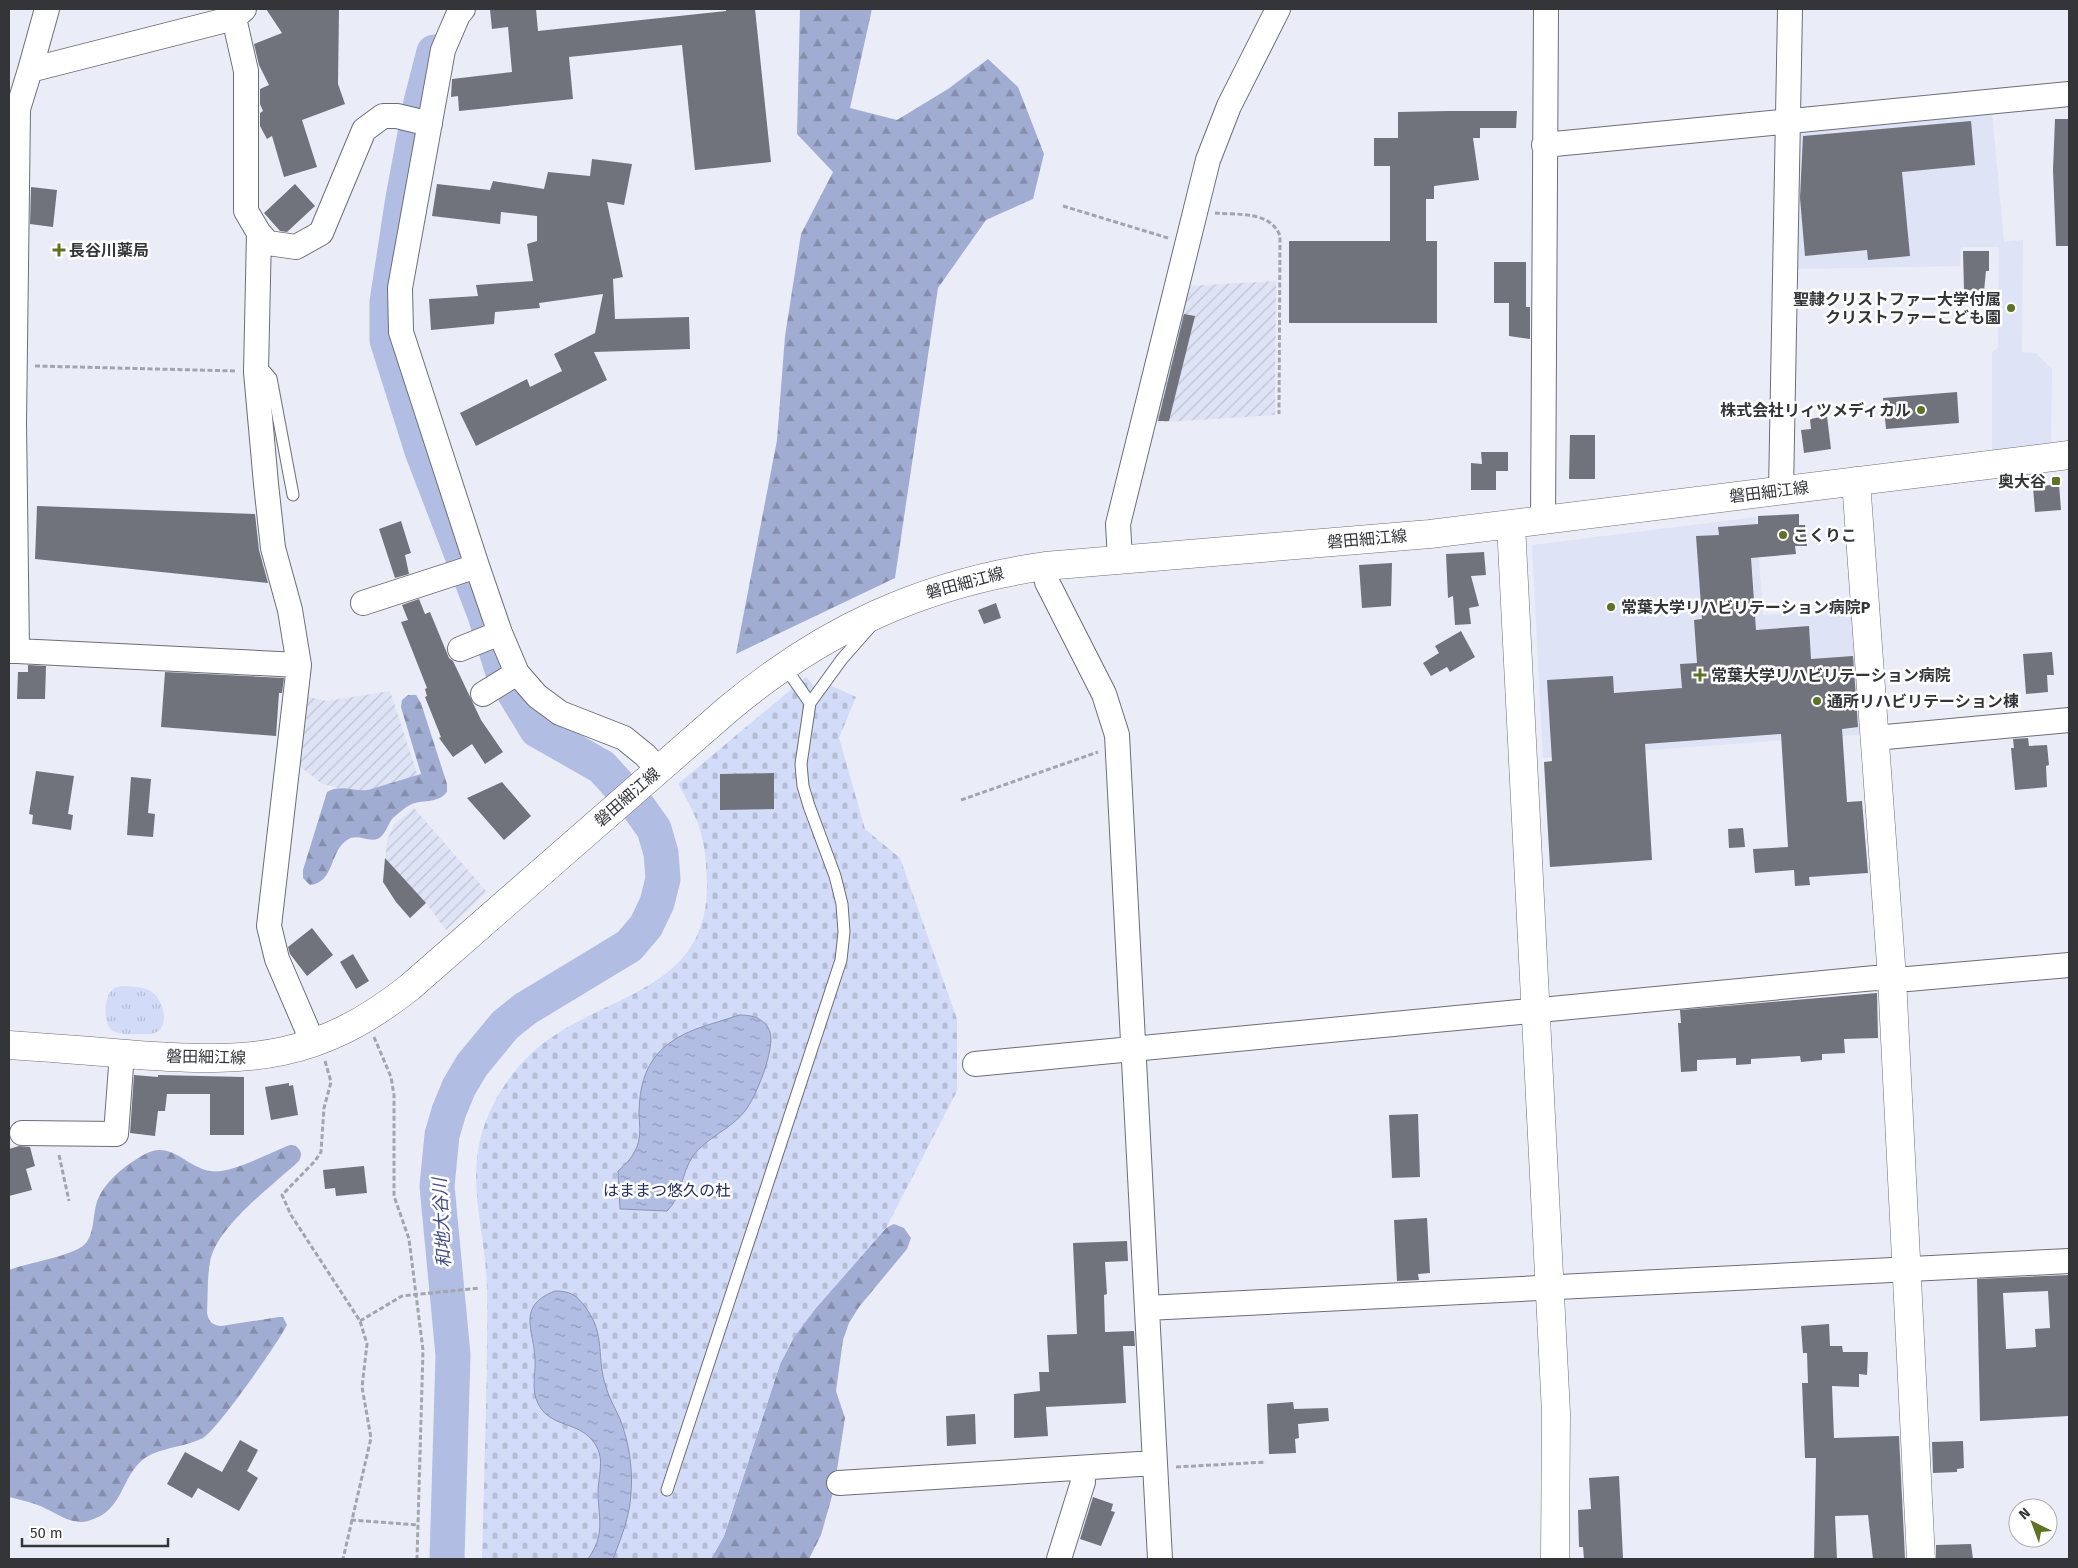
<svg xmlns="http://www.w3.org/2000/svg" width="2078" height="1568" viewBox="0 0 2078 1568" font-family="'Fira Sans','Noto Sans JP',sans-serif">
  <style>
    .built { fill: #dee3f5 }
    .industrial { fill: url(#industrial-furrows) }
    .grass { fill: url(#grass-tufts) }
    .forest { fill: url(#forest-firs) }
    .cemetery { fill: url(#cemetery-stones) }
    .water { fill: url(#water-ripples); stroke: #8c94b1 }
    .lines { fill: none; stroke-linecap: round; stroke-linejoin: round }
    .river { stroke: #b2bde4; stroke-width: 35 }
    .building { fill: #70737c; fill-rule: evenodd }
    .lane-casing { stroke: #6b6e78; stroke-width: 13 }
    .street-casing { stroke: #6b6e78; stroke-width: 26 }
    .secondary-casing { stroke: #6b6e78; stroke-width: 29 }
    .path { stroke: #a3a5ad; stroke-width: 3; stroke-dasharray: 5 2.5; stroke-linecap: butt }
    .lane { stroke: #fff; stroke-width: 11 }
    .street { stroke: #fff; stroke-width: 24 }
    .secondary { stroke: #fff; stroke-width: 28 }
    .poi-dot { fill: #5d7222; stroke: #fff; stroke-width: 2 }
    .labels { text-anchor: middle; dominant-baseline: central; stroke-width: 5; stroke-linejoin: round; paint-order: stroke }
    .poi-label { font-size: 16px; font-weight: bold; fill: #343539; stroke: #fff; text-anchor: start }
    .street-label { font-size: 16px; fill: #343539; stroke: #fff }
    .park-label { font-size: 16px; fill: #252e5e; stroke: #fff }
    .water-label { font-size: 18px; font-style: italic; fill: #434e82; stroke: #fff }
  </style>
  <defs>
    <pattern id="industrial-furrows" width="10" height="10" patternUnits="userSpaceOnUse" patternTransform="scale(1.25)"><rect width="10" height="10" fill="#dee3f5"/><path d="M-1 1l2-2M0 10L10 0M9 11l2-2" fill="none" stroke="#bfc3d3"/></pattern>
    <pattern id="grass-tufts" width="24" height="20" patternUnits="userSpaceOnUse" patternTransform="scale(1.25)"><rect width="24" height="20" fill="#d2dbf8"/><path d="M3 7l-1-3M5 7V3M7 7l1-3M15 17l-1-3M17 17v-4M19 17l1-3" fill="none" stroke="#b5bdd5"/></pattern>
    <pattern id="forest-firs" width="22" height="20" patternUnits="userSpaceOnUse" patternTransform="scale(1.25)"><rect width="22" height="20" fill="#a1acd2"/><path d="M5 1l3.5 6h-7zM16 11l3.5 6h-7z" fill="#848dab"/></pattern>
    <pattern id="cemetery-stones" width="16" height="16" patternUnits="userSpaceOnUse" patternTransform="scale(1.25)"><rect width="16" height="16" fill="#d2dbf8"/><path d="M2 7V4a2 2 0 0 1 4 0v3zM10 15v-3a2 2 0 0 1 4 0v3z" fill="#b5bdd5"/></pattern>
    <pattern id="water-ripples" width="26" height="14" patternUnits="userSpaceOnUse" patternTransform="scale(1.25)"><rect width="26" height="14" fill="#b2bde4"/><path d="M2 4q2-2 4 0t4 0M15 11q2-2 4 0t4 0" fill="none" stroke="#929aba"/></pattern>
  </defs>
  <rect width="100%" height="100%" fill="#eaedf8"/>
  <path class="built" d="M1992,112L2004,242L2023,240L2022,352L2036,353L2052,369L2051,444L1992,451V353L1998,347L1999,247H1961L1960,266L1793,269L1796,137L1801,130Z
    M1756,517L1763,615L1857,608L1866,734L1543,758L1532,545Z"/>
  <path class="industrial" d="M1276,281L1275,415L1151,423L1184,286Z
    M390,691L418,776L368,790L352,791L322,784L296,763L304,696L327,701Z
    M414,808L487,892L446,930L426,903L410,918L396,902L383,882L387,841L394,824Z"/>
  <path class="grass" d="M122,986C131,987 144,986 152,992C167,1003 171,1036 146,1034C137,1034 120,1036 112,1030C103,1024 104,998 111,991C114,987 118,987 122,986Z"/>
  <path class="forest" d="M800,9H872L850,108L897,120L948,89L988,59L1018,87L1044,154L1033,199L986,220L938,288L895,578L736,654L777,440L785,336L801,234L833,172L797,134Z
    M408,695H416L421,703L447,784V792C437,804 425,799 412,804C405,807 399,813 393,818C388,823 385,837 377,839C367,842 357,833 347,840C329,852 335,882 310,885L303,878V870L327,792C340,784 354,792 368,790L421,774L401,707L402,700Z
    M290,1145L296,1146C302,1151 302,1155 299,1161C272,1186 216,1227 210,1262C207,1278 208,1296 207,1313C209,1322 212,1325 221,1326L279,1317H283L287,1325C278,1343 217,1430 203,1438C185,1447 162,1447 145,1458C120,1476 125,1511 88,1521C70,1526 51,1509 35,1504C26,1501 17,1499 9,1497V1270C27,1263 72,1256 84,1245C94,1236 93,1217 96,1205C102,1183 125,1165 145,1154C171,1140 186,1167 210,1171C229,1175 271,1152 290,1145Z
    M894,1224L904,1228L911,1238L907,1249L859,1307L849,1323L843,1340L836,1391L845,1418L834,1489L821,1535L809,1559H711L724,1536L780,1364L794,1337L815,1309L886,1228Z"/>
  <path class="cemetery" d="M806,677L814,686L821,681L856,697L839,738L865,829L900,858L957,1019V1091L886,1228L815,1309L794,1337L780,1364L724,1536L711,1559H482C484,1470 488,1381 487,1291C486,1223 459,1170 494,1103C507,1078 526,1055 549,1039C616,992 707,987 707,885C706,840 701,823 678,784Z"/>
  <path class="water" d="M739,1015C752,1015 765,1018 770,1032C775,1050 756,1097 745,1111C730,1130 707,1137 693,1156C681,1173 682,1197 667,1211L620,1209L618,1171C625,1165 631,1159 635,1151C641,1140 640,1128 639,1116C639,1087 645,1060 671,1042C690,1028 717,1023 739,1015Z
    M555,1291C570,1291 577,1295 586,1308C606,1335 596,1358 606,1387C609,1398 615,1408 620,1419C629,1442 633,1469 631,1493C630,1516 621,1538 613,1559H588C605,1534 599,1522 598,1494C598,1472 608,1454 588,1436C574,1423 551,1425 540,1407C530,1391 536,1376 535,1359C534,1330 516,1306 555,1291Z"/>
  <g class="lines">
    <path class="river" d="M434,52L421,102L403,198L387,302V340L422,451L485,615L504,676L537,730L602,767L639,808L654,829L661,853L663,879L657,903L646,926L629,946L525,1009L505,1025L472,1065L459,1087L449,1111L442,1135L437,1186L453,1355L447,1559"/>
  </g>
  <path class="building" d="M266,9H339L338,84L345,104L302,120L317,167L284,177L272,136L267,139L260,126V113L263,111L260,104V89L269,85L259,65L254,44L282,33Z
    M536,9L538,31L726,11V9H755L771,162L695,170L682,45L569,57L573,99L459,111L458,96L451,97L452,79L512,72L508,27L492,29L490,10Z
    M1448,111H1517L1516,128H1480V138H1473L1479,180L1434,186V199H1426V241H1437V323H1289V241H1390V166H1374V138H1398V112Z
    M2055,119H2069V246H2056L2053,170Z
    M1971,121L1975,165L1902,172L1910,256L1868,260L1867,250L1805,256L1800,198L1803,136Z
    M592,159L632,164L624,205L607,202L623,277L613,279L615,319L689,317L690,349L594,352L607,380L476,446L460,413L527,379L530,387L562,371L554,354L595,333L603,294L539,303L540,308L495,312L494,324L431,330L429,299L478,296L476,285L533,281L527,244L537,241V216L501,212L500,224L432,216L437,184L490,190L493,181L544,189L548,172L590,176Z
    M295,184L315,206L287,232L280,231L264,213Z
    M31,187L57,190L53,227L30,224Z
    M1963,251H1989V271H1986L1984,291L1964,290Z
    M1494,262H1526V307H1530V339L1509,336V303H1494Z
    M1184,314L1195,316L1169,421H1158Z
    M1957,392L1959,423L1886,429L1883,398Z
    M1827,416L1831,449L1804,453L1801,430L1811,429L1810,419Z
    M1570,435H1595V479H1569Z
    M1481,452H1508V471H1496V490H1471V463L1482,464Z
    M2059,484L2061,510L2035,512L2033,487Z
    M37,506L255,514L259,550L268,583L35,559Z
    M1799,514V525H1805L1807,546H1795L1796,554L1751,558L1756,630L1809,626L1811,659L1853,656L1858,727L1842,729L1847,802L1862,801L1868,873L1809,877L1810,885L1795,886L1794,870L1755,873L1753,849L1788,847L1781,734L1645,744L1652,860L1550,867L1544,762L1552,761L1547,680L1613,676L1614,693L1682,688L1680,664L1697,663L1694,620L1702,619L1696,536L1719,535L1718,527L1758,524V516Z
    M401,521L411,553L405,555L409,574L395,578L379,529Z
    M1484,552L1486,575L1471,576L1479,606L1469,608L1471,624L1455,625L1453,596L1448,598L1446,554Z
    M1392,563L1391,606L1362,608L1359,565Z
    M419,599L425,614L430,612L449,658L453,661L481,720L503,752L485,764L472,744L453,757L439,738L441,737L425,697L427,696L425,689L427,688L401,622L408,620L402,605Z
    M996,603L1001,618L984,624L978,610Z
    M1461,631L1475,657L1450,672L1447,667L1431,676L1423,663L1439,653L1435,646Z
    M2052,652L2054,675H2047L2048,692L2026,694L2023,654Z
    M28,665L46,666L45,699H17L18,672H28Z
    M165,672L284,678L282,693H279L276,736L161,727Z
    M2028,738L2029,746L2047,745L2049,765L2046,766L2047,787L2015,790L2011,748H2014L2013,739Z
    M36,771L74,776L68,814L73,815L71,830L32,824L33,815L29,814Z
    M774,773V809L720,810V774Z
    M131,777L151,779L148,813L155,814L153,837L127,835Z
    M502,782L531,816L504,840L467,798Z
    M1743,828L1745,847L1729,848L1728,829Z
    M385,858L426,903L410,918L396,902L383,882Z
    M312,928L333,955L307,976L290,954L288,947Z
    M353,954L369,981L356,989L340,962Z
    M1877,993L1878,1038L1844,1039L1845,1053L1822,1054V1060L1801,1062L1800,1056L1751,1059V1064L1736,1065V1058L1697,1060V1071L1681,1072L1678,1023H1681L1680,1010Z
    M134,1075L158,1077V1075L244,1077V1135H210V1094H167L165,1111H158L155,1136L130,1133Z
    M289,1083V1086L293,1085L298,1115L271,1120L265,1087Z
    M1418,1114L1420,1177L1392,1178L1389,1115Z
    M19,1146L30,1147L35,1166L26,1169L32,1190L9,1196V1149Z
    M364,1166L367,1193L336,1196L335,1188L325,1189L323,1170Z
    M1427,1218L1430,1273L1418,1274L1419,1280L1397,1281L1394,1220Z
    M1127,1241L1128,1261L1105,1262L1107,1294L1104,1295L1105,1332L1134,1331L1135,1346H1123L1126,1403L1046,1407L1048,1436L1014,1438V1394L1040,1391L1039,1372H1049L1047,1335L1077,1334L1073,1243Z
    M2069,1275V1416L1980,1421L1977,1279ZM2048,1291L2050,1328L2035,1329L2036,1347L2006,1349L2003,1293Z
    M1829,1324L1830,1346H1842L1843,1352H1868L1867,1375L1859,1374V1387L1832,1386L1834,1438L1899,1436L1905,1558L1873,1559L1868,1515L1835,1516L1837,1559H1814L1816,1458H1805L1802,1383H1808L1807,1353H1803L1801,1326Z
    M1293,1402L1294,1409L1328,1408L1329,1421L1298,1424L1299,1438L1295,1439L1296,1453L1269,1454L1267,1404Z
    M975,1414L976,1444L947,1446L946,1416Z
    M240,1440L258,1450L247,1471L258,1478L239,1511L198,1488L192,1498L167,1484L185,1452L222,1472Z
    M1963,1441L1964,1468L1957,1469V1472L1933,1473L1932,1442Z
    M1619,1476L1623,1558L1584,1559L1583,1547H1579L1578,1510L1591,1509L1589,1478Z
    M1093,1497L1113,1504L1111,1511L1115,1512L1101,1546L1080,1539Z
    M1971,1544L1973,1559H1936V1545Z"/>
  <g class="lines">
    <defs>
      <path id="lane" d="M256,372L265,371L271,378L293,495
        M785,667L810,703
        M667,1490L841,960L844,932L842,904L835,876L809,806L803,786L801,764L810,703L842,659L871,626"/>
      <path id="street" d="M47,9L30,70L234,18L244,9
        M463,9L458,15L443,50L400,288L401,332L477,566L500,633L517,673L537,696L560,713L624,738L645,755L659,770
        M234,18L246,71V211L259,233L256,372L266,484L273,548L290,610L299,665L269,926L277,959L313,1043
        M1544,145L2069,94
        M259,233L268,243L296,247L321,233L364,130L383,116H397L430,124
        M1781,491L1790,9
        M1543,520L1546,9
        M1120,559L1118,524L1208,160L1229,106L1278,9
        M1045,566L1047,582L1104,694L1117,735L1160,1559
        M363,603L477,566
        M460,649L500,633
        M9,651H17L14,423L18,109L30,70
        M17,651L299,665
        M483,694L517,673
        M1875,738L2069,720
        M975,1064L1875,978L1908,979L2069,965
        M22,1133L116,1134L122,1053
        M1147,1308L2069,1261
        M839,1483L1155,1463
        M1059,1559L1083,1482L1082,1468"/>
      <path id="secondary" d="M1856,481L1892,978L1921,1559
        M1511,524L1556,1413L1555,1559
        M9,1045C52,1048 95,1051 138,1055C251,1063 318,1060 410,987L727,710C822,630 922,584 1045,566L1430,534L2069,455"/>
    </defs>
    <use href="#lane" class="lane-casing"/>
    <use href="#street" class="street-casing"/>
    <use href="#secondary" class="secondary-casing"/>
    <path class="path" d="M1063,206L1168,238
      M1215,213C1238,215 1271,211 1280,236L1279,414
      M35,366L236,371
      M961,800L1098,752
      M374,1037L391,1077L394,1095V1196L409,1239L423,1350L417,1559
      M325,1061L331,1082L324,1108L321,1152L315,1161L282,1195L291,1215L360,1321L367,1344L362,1387L371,1438L343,1559
      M59,1155L69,1201
      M360,1321L402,1296L479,1288
      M1176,1467L1266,1462
      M351,1520L418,1525"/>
    <use href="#lane" class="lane"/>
    <use href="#street" class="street"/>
    <use href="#secondary" class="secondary"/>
  </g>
  <g class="poi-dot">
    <path d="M56.5 242.5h5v5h5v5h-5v5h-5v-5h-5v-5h5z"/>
    <circle cx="2011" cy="308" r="5"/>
    <circle cx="1921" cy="410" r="5"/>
    <rect x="2051" y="476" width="10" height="10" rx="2.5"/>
    <circle cx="1783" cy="535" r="5"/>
    <circle cx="1611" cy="607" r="5"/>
    <path d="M1697.5 667.5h5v5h5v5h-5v5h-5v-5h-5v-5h5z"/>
    <circle cx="1817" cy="701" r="5"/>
  </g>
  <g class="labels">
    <g class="poi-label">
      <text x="69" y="250">長谷川薬局</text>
      <text x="2001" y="299" text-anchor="end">聖隷クリストファー大学付属<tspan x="2001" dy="18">クリストファーこども園</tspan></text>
      <text x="1911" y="410" text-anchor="end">株式会社リィツメディカル</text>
      <text x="2046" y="481" text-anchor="end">奥大谷</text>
      <text x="1793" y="535">こくりこ</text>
      <text x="1621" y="607">常葉大学リハビリテーション病院P</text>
      <text x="1711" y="675">常葉大学リハビリテーション病院</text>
      <text x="1827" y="701">通所リハビリテーション棟</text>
    </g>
    <g class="street-label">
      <text transform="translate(1769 492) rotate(-7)">磐田細江線</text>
      <text transform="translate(1367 539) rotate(-5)">磐田細江線</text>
      <text transform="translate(965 583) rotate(-15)">磐田細江線</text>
      <text transform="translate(627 797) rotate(-41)">磐田細江線</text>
      <text transform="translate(206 1057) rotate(1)">磐田細江線</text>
    </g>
    <g class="park-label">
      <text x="667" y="1190">はままつ悠久の杜</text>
    </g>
    <g class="water-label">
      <text transform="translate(442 1223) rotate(-93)">和地大谷川</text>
    </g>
  </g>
  <rect width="2078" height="1568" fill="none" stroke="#343539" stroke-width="20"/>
  <g transform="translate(2033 1523) rotate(318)"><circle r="24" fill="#ffffff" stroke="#aeaeb0"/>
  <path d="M0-4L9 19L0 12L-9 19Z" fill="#5d7222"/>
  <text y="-8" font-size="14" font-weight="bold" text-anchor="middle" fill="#343539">N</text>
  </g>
  <path d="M22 1538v8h146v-8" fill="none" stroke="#343539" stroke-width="2.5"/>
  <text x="30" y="1538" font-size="15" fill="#343539" stroke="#ffffff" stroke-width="4" paint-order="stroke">50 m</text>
</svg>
